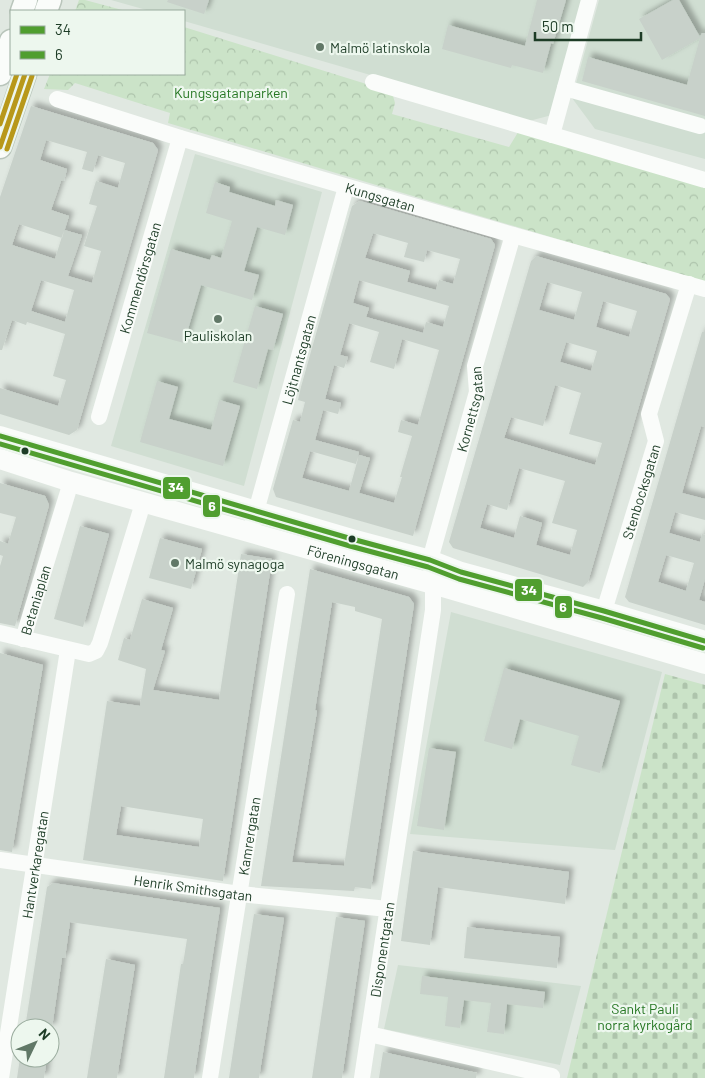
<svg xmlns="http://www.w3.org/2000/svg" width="705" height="1078" viewBox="0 0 705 1078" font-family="Barlow,sans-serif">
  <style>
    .built { fill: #d0ded2 }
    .cemetery { fill: url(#cemetery-stones) }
    .park { fill: url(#park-crowns) }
    .building { fill: #c8d1ca; fill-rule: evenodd; filter: url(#shadow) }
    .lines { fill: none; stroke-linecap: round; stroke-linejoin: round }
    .secondary-casing { stroke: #b9c5bb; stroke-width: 25 }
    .minor { stroke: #fafcfa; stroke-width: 16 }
    .tertiary { stroke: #fafcfa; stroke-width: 20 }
    .secondary { stroke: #fafcfa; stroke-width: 22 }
    .bus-1-casing { stroke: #edf7ee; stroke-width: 9 }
    .bus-2-casing { stroke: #edf7ee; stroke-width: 9 }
    .bus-3-casing { stroke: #edf7ee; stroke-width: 9 }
    .bus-4-casing { stroke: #edf7ee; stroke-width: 9 }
    .bus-5-casing { stroke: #edf7ee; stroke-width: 9 }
    .bus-1 { stroke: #509e2f; stroke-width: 5 }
    .bus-2 { stroke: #509e2f; stroke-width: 5 }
    .bus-3 { stroke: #b8981a; stroke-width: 5 }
    .bus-4 { stroke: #b8981a; stroke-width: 5 }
    .bus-5 { stroke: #b8981a; stroke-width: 5 }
    .poi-dot { fill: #617867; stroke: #edf7ee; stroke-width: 2 }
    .bus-dot { fill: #1d3c26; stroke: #edf7ee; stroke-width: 2 }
    .labels { text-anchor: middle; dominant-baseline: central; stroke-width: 4.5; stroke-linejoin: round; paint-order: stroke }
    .poi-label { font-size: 14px; fill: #1d3c26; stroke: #edf7ee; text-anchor: start }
    .park-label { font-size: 14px; fill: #267723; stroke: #edf7ee }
    .street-label { font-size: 14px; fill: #1d3c26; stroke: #edf7ee }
    .line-badge { stroke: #edf7ee; stroke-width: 2 }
    .badge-label { font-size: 14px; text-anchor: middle; font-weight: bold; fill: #fff }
  </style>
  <defs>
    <pattern id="cemetery-stones" width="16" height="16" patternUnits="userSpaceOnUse" patternTransform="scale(1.25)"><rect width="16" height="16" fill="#cbe3c8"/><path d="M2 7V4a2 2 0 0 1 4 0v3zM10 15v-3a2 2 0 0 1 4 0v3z" fill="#aec4ac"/></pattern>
    <pattern id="park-crowns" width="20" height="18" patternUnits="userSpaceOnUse" patternTransform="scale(1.25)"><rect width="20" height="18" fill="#cbe3c8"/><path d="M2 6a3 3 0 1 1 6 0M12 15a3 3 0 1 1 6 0" fill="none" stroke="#aec4ac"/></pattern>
    <filter id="shadow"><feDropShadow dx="4.5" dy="-4.5" stdDeviation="2.5" flood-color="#0004"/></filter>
  </defs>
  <rect width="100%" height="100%" fill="#e0e8e1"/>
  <path class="built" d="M111,0H584L552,115L529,121L184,21V11H150Z
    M599,0H705V159L595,129L572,98Z
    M195,154L322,192L244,486L111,446Z
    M451,612L662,672L615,850L410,834Z
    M398,965L581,986L560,1065L384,1029Z"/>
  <path class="cemetery" d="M665,674L705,685V1078H567Z"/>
  <path class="park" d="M79,0H85L126,11H75Z
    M184,27L392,92L395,103L392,114L509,147L520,129L705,184V283L168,123L170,113L75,83L68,90L44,89L50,74H184Z"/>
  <path class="building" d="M168,0H209L204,14L167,2Z
    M537,0H566L553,44L551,43L543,73L512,65L511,68L442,49L448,25L525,46Z
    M673,0H679L700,37L702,33H705V116L582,81L588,57L687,85L700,38L662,60L639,19Z
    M31,106L153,143L158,150L77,430L69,435L0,414V388L58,406L66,380L53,376L65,334L27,322L26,325L12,320L2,350H0V197ZM46,140L87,152L82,169L93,172L98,155L125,163L118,188L96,181L89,204L97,206L84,246L101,251L92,283L68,276L82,235L64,230L55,259L12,245L19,224L62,238L69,216L51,210L61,181H64L67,169L40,160ZM41,280L74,290L65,322L31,311Z
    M215,182L230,187L229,192L275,206L276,200L293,205L285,235L257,227L244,271L259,275L252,300L201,285L184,343L147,333L171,249L210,260L212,255L221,258L232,221L206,213Z
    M360,201L491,239L495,245L413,536L276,497L273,489L293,420L300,422L305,402L298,400L301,387L352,206ZM373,233L408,243L404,257L424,262L427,250L460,259L453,284L439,280L436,290L407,282L410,271L365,258ZM359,280L449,306L443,327L426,322L423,333L366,317L369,308L353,303ZM349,323L379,332L370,362L394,369L402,339L439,350L418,425L401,420L398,432L412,436L400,477H402L394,503L359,493L370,458L359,455L349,491L302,478L310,451L356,464L359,452L315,440L323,410L338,414L341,403L325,399L334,365L344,368L348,357L340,355Z
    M536,256L666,294L670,299L588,582L583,587L453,548L449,542L531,261ZM547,282L582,292L574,320L539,310ZM603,301L637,311L629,337L596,327ZM566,342L597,351L591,371L560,362ZM555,385L581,393L569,434L602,443L595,465L504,438L511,417L543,426ZM519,468L565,481L552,523L577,530L570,555L536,545L542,523L520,516L514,538L480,528L487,504L507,510Z
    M255,306L283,314L273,350L268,349L257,389L233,382Z
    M702,332H705V427L701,426L682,493L705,499V520L675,512L669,533L700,542L702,534L705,535V579L699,600L705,602V625L629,602L625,597ZM666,555L694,563L686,591L658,582Z
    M157,381L178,387L169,419L211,430L219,400L240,406L223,466L140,442Z
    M0,483L45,496L49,505L15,626L0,623V566L3,556L0,555V541L8,544L16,517L0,513Z
    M80,526L109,534L83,627L54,619Z
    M160,538L202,549L191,589L149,578Z
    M241,554L272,559L223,881L83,860L107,701L140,706L146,669L118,660L124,638L130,640L142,599L173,608L161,650L165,651L153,690L219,700ZM121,806L203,819L199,847L116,835Z
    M310,569L409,597L414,604L371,889L355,887L354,891L261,886ZM332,602L355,607V611L382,619L344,866L292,862L317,711L315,710Z
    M0,653L43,665L12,852L0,850Z
    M504,668L620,701L600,773L571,765L579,736L520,719L512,749L484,741Z
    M429,748L456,752L444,830L417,826Z
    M413,851L569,872L565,904L438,887L430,945L401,941Z
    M53,883L220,908L194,1078H164L181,964H183L187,939L70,922L65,958H62L52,1028H25L47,887Z
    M254,914L284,918L259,1078H229Z
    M336,917L365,921L342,1078H312Z
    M467,927L560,937L557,968L464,958Z
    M106,959L135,965L117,1078H87Z
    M422,976L545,992L543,1008L507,1004L504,1034L487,1032L491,1003L464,1000L460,1028L445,1026L448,997L420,994Z
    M383,1052L477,1073L476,1078H379Z
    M20,1058H47L44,1078H17Z"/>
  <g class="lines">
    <defs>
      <path id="secondary" d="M22,11L26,0
        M46,11L50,0
        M0,74L11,41
        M0,147L25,74"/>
    </defs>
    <use href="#secondary" class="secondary-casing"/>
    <g class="minor">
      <path d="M373,82L705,180"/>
      <path d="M565,88L700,126"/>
      <path id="s1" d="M57,99L180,138L513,235L705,289"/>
      <path d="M552,135L589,0"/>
      <path id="s2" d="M99,417L180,138"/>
      <path id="s3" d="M250,533L346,187"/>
      <path id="s4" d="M604,611L656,441L649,414L689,284"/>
      <path d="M0,633L89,654L96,651L100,643L143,503"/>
      <path id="s5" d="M23,639L71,482"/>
      <path id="s6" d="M0,860L240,894L388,909"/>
      <path d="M369,1034L552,1076"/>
      <path id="s7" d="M1,1078L68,650"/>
      <path id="s8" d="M210,1078L287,594"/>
      <path id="s9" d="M362,1078L433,610V584L430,560L477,392L475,366L513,235"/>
    </g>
    <g class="tertiary">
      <path d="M0,436L352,539L430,560L461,572L604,611L705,641"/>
      <path id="s10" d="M0,459L71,482L433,584L705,664"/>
    </g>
    <use href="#secondary" class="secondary"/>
    <defs>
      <path id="bus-1" d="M0,436L352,539L430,560L461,572L604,611L705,641"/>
      <path id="bus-2" d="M0,444L350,546L428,567L459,579L602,618L703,648"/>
      <path id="bus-3" d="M0,147L25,74"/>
      <path id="bus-4" d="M7,149L32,76"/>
      <path id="bus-5" d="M0,124L17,74"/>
    </defs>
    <use href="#bus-1" class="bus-1-casing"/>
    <use href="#bus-2" class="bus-2-casing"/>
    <use href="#bus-3" class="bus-3-casing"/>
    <use href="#bus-4" class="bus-4-casing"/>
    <use href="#bus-5" class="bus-5-casing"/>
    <use href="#bus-1" class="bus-1"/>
    <use href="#bus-2" class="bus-2"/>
    <use href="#bus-3" class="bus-3"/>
    <use href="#bus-4" class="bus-4"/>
    <use href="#bus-5" class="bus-5"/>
  </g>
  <g class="poi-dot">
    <circle cx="320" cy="47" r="5"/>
    <circle cx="218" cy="319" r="5"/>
    <circle cx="175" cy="563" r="5"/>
  </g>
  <g class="bus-dot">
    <circle cx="25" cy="451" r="4.5"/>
    <circle cx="352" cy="539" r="4.5"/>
  </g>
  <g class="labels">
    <g class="poi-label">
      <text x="330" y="47">Malmö latinskola</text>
      <text x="218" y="335" text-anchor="middle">Pauliskolan</text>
      <text x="185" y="563">Malmö synagoga</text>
    </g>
    <g class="park-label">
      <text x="231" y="92">Kungsgatanparken</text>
      <text x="645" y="1008">Sankt Pauli<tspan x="645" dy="16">norra kyrkogård</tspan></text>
    </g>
    <g class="street-label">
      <text stroke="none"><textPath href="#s1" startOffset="338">Kungsgatan</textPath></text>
      <text stroke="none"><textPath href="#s2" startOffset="145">Kommendörsgatan</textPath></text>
      <text stroke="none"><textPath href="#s3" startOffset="180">Löjtnantsgatan</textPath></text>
      <text stroke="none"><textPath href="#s9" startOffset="680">Kornettsgatan</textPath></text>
      <text stroke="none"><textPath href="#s4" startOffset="125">Stenbocksgatan</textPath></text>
      <text stroke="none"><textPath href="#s10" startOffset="368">Föreningsgatan</textPath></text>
      <text stroke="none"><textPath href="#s5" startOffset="41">Betaniaplan</textPath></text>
      <text stroke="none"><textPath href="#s8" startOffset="245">Kamrergatan</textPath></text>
      <text stroke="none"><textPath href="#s7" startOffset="216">Hantverkaregatan</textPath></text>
      <text stroke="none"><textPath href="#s6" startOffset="195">Henrik Smithsgatan</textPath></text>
      <text stroke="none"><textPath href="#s9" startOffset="130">Disponentgatan</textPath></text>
    </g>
  </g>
  <g class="line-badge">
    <rect x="162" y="476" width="29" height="24" rx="5" fill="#509e2f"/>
    <rect x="202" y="494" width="19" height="24" rx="5" fill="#509e2f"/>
    <rect x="514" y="578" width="29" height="24" rx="5" fill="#509e2f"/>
    <rect x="554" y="595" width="19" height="24" rx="5" fill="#509e2f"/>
  </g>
  <g class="badge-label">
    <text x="176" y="492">34</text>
    <text x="212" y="511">6</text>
    <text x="529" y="595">34</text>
    <text x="563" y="612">6</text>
  </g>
  <rect x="10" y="10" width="175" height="65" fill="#edf7ee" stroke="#9aac9e"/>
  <rect x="20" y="26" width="25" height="8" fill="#509e2f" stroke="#9aac9e"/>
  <text x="55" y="35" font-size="15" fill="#1d3c26">34</text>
  <rect x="20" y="51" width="25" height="8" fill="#509e2f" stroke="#9aac9e"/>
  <text x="55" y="60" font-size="15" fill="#1d3c26">6</text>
  <g transform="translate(35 1043) rotate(47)"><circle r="24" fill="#edf7ee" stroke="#9aac9e"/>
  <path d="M0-4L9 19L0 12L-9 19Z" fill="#617867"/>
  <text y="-8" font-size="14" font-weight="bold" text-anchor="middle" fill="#1d3c26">N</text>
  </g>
  <path d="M535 32v8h106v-8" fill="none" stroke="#1d3c26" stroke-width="2.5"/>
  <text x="542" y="32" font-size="15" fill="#1d3c26" stroke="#edf7ee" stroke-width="4" paint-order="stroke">50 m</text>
</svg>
